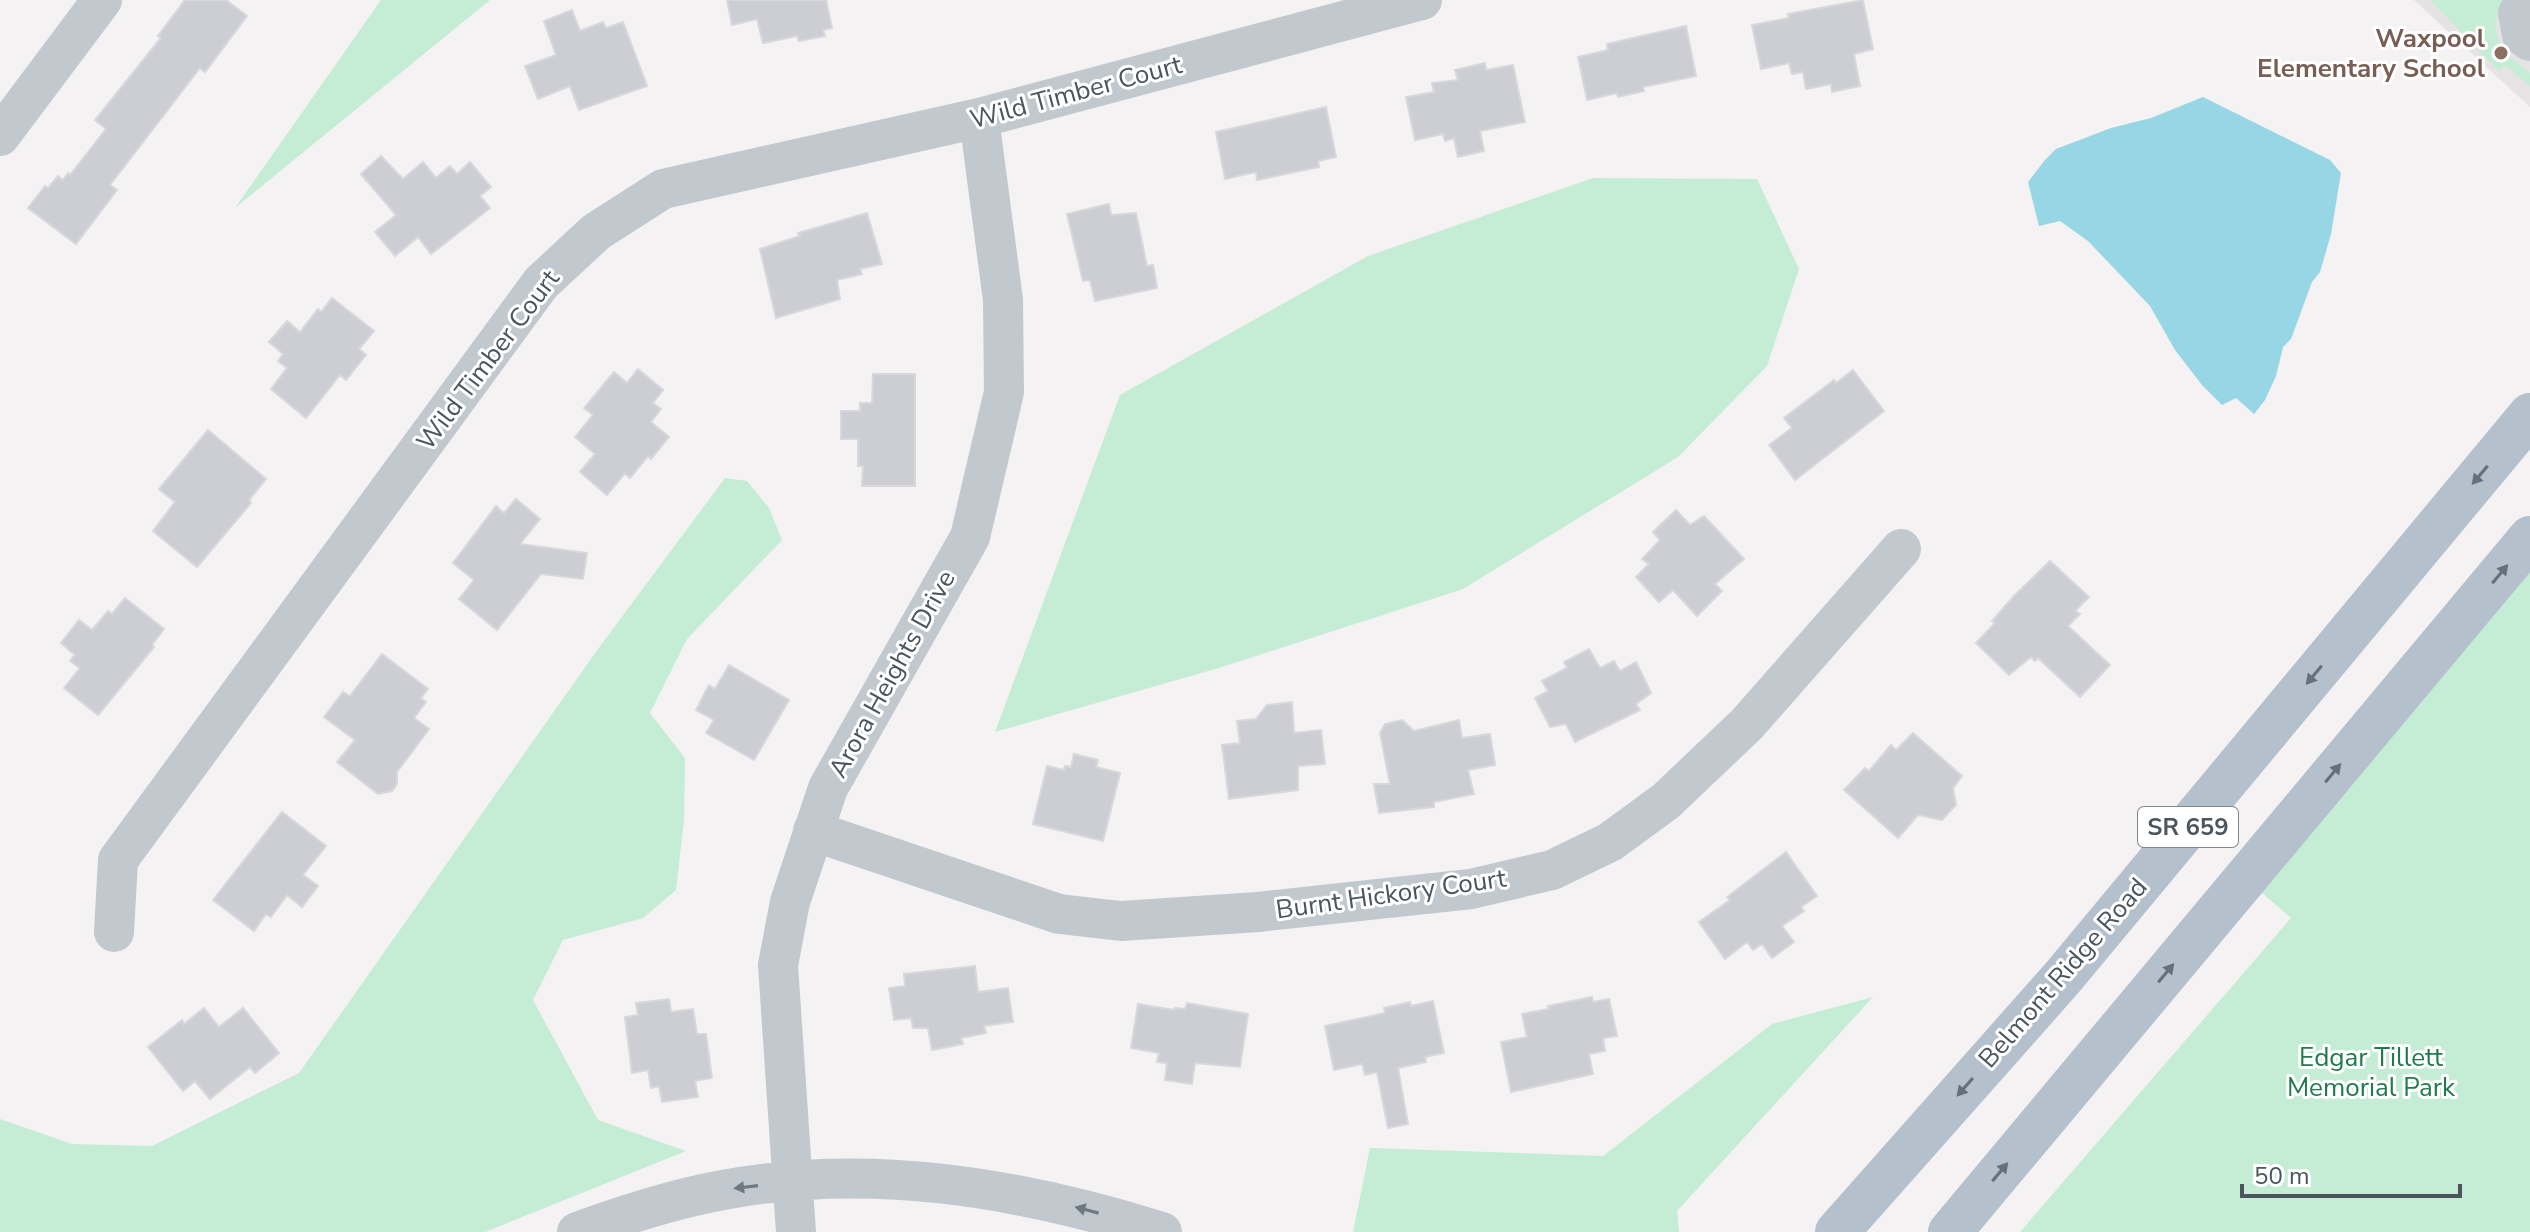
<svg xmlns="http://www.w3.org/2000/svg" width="2530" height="1232" viewBox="0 0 2530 1232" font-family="'Nunito Sans',sans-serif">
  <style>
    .education { fill: #e5e3e3 }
    .green { fill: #c5ecd4 }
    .water { fill: #97d6e5 }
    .building { fill: #ccced3; stroke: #d6d8dc; stroke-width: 2 }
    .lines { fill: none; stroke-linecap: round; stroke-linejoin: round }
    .minor { stroke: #c1c9cf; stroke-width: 40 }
    .major { stroke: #b4c1cd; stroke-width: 44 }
    .oneway { fill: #65707a }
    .oneway2 { fill: #6e7880 }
    .education-dot { fill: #8d6e63; stroke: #fff; stroke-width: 3 }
    .labels { text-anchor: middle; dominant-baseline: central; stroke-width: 6; stroke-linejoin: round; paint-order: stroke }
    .shield { fill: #fff; stroke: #81888e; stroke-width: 2 }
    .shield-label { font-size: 24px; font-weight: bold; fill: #4b555e }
    .education-label { font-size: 26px; font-weight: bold; fill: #785e54; stroke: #fff; text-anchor: end }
    .street-label { font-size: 26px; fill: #4b555e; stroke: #fff }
    .park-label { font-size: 26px; fill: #217a4c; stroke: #fff }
  </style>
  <rect width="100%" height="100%" fill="#f4f2f2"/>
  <path class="education" d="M2414,0H2530V107Z"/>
  <path class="green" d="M381,0H490L235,208Z
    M2430,0H2502C2487,37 2501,51 2530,73V86L2505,65L2499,71Z
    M1593,178L1757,179L1799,269L1767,366L1678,457L1463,589L1222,667L995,732L1120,395L1368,256Z
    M725,478L747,481L769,508L782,540L687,639L650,713L685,758L684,820L676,890L643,918L563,940L533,1000L598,1120L686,1151L485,1232H0V1119L72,1144L152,1146L299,1073L598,649Z
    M2530,520V1232H2020L2291,918L2237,871Z
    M1873,997L1677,1211L1679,1232H1353L1370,1148L1603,1156L1772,1024Z"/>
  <path class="water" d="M2203,97L2330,160L2341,173L2331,234L2320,272L2312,282L2291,339L2283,347L2276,376L2265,400L2254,414L2236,398L2222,405L2202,385L2175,350L2150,306L2088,241L2060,221L2039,226L2028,182L2045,160L2056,149L2111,128L2151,118Z"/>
  <path class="building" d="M185,0H226L247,16L205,72L200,68L110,185L117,190L76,244L28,208L45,186L48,188L58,176L63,180L68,173L70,175L106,129L95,120L161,38L158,36Z
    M727,0H826L832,28L823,30L825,36L799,41L797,36L763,43L757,19L732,25Z
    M1863,0L1873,49L1854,54L1860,86L1832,92L1831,84L1806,89L1803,72L1792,74L1789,63L1761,69L1752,25L1789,18L1788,14Z
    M572,10L580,31L603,22L606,28L623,22L647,86L579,110L570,86L538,99L525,66L556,55L544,21Z
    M1686,26L1696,76L1643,87L1644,91L1618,97L1617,93L1587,100L1578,57L1608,50L1607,44Z
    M1485,63L1486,70L1513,65L1525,122L1480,131L1484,151L1458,157L1454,138L1445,141L1443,134L1415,140L1406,97L1434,92L1432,83L1458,80L1455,70Z
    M1326,107L1336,157L1318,161L1319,167L1257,180L1256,172L1225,179L1216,132Z
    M381,156L403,179L423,162L436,178L450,166L457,174L470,162L491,187L480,196L490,208L431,254L418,237L395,256L375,232L396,215L361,174Z
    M1109,204L1111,215L1136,213L1147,266L1153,265L1157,288L1095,301L1090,280L1083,281L1067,214Z
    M867,213L882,264L860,269L862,274L837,280L840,299L776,318L760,249L800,236L798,233Z
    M332,298L374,331L359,349L366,355L346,380L340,375L306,418L271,389L287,368L278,361L283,354L269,342L287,321L300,332L318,309L321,312Z
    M638,369L663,390L653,403L661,409L651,422L669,437L651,459L648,456L630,478L625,473L607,495L580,472L595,454L575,437L593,415L584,408L614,372L627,383Z
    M1853,370L1884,411L1795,480L1769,445L1792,428L1784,418L1834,380L1836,383Z
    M873,374H915V486H862L863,466H858V439H841V411H860V403H872Z
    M208,430L266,479L249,500L251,503L197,567L153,531L175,502L159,489Z
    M516,499L540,519L520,544L587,553L583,579L541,574L497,630L459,599L474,580L453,563L496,506L504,513Z
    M1676,510L1690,525L1704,516L1744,559L1715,584L1722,591L1697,616L1673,590L1659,602L1636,577L1649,564L1642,559L1660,540L1653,532Z
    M2050,561L2089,597L2075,611L2080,614L2068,626L2110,665L2080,697L2038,658L2035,661L2031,657L2009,675L1976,643L1995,623L1992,621L2014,596Z
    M125,598L164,629L152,645L154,647L98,715L64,688L80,668L70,661L75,655L61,643L79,620L92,630L108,611L112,614Z
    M1589,649L1600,668L1614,661L1620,671L1636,662L1651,693L1636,704L1640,710L1575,742L1566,724L1550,727L1535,698L1548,691L1542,681L1567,668L1564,662Z
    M382,654L428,689L421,698L426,702L414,718L429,729L397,772V784L392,791L378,794L337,762L355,740L324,717L343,692L350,696Z
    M729,665L789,700L754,760L706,733L714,720L696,710L709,685L715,689Z
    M1292,702L1294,733L1321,730L1325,764L1298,766V790L1229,799L1222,745L1240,743L1237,721L1256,719L1267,705Z
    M1402,720L1414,731L1459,720L1462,738L1490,734L1495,765L1468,770L1474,794L1434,802V807L1379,813L1374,784H1390L1380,733L1385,724Z
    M1913,733L1962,776L1953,788L1956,805L1942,820L1918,815L1898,838L1844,790L1865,768L1869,771L1891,745L1896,750Z
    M1074,754L1098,760L1096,767L1120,773L1103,841L1033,824L1047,766L1064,770L1065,766L1071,767Z
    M282,812L326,846L303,875L318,886L302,907L287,895L271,917L266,914L254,931L213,900Z
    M1786,852L1817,896L1801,907L1804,911L1782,926L1794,942L1772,958L1762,944L1753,950L1747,942L1725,959L1699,922L1730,900L1727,897Z
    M975,966L978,992L1008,988L1013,1022L984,1026L986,1033L961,1038L963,1044L932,1050L928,1028H913L911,1018L894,1020L889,988L905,986L904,974Z
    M1592,997L1593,1002L1609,999L1617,1036L1603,1038L1605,1051L1589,1054L1593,1074L1511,1092L1501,1042L1527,1037L1522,1014L1549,1009L1548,1006Z
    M669,999L671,1012L693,1009L697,1034H706L712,1078L695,1081L698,1097L662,1102L659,1086L651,1088L648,1070L632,1073L625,1017L638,1015L636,1003Z
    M1433,1001L1444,1053L1425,1057L1426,1062L1398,1068L1408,1124L1388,1128L1377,1072L1365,1075L1362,1064L1334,1070L1325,1026L1385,1013L1384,1008L1410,1002L1411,1006Z
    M1187,1003L1248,1014L1240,1067L1195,1063L1192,1084L1165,1080L1167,1063L1157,1062L1159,1053L1131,1048L1138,1004L1174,1010L1175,1008L1185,1009Z
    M204,1008L219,1027L243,1008L279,1053L255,1073L250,1067L210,1099L195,1081L183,1091L148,1047L182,1020L184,1024Z"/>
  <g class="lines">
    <path class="minor" d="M2525,0L2518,13L2522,35L2530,41
      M0,136L102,0
      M813,831L1059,914L1121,921L1258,912L1471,889L1552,870L1610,842L1666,801L1747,724L1901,549
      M114,932L118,860L541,283L596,232L663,189L979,118L1422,0
      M577,1232C625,1215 673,1199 723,1190C871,1162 1021,1188 1162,1232
      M796,1232L778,965L790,902L828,788L970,537L1004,392L1003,300L979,118"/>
    <path class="major" d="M1837,1232L2063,977L2530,415
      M1950,1232L2530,538"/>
  </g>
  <defs><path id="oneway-solid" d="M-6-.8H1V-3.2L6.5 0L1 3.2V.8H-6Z" transform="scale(2)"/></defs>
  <g class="oneway">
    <use href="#oneway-solid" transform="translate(2480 475) rotate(130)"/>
    <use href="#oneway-solid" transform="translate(2500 574) rotate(-50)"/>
    <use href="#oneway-solid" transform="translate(2314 675) rotate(130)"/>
    <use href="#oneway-solid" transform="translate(2333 773) rotate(-50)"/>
    <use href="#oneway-solid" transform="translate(2166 973) rotate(-50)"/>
    <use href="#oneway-solid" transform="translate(1965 1087) rotate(131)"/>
    <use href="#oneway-solid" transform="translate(2000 1172) rotate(-50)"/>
  </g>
  <g class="oneway2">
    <use href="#oneway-solid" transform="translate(746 1187) rotate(173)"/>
    <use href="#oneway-solid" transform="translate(1087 1210) rotate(-165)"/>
  </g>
  <circle class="education-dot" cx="2501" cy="53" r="8"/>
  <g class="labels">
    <rect class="shield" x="2138" y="807" width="100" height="40" rx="6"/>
    <g class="shield-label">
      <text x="2188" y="827">SR 659</text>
    </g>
    <g class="education-label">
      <text x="2485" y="38">Waxpool<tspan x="2485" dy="30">Elementary School</tspan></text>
    </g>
    <g class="street-label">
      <text transform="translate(1076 92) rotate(-15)">Wild Timber Court</text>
      <text transform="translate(488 360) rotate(-53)">Wild Timber Court</text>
      <text transform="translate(892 674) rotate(-61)">Arora Heights Drive</text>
      <text transform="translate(1391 894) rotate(-8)">Burnt Hickory Court</text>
      <text transform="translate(2063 973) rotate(-49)">Belmont Ridge Road</text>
    </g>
    <g class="park-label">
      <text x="2371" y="1057">Edgar Tillett<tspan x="2371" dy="30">Memorial Park</tspan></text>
    </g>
  </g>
  <path d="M2242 1184v12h218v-12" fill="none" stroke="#4b555e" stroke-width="4"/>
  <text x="2254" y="1184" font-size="24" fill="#4b555e" stroke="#ffffff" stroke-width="6" paint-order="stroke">50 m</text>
</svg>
